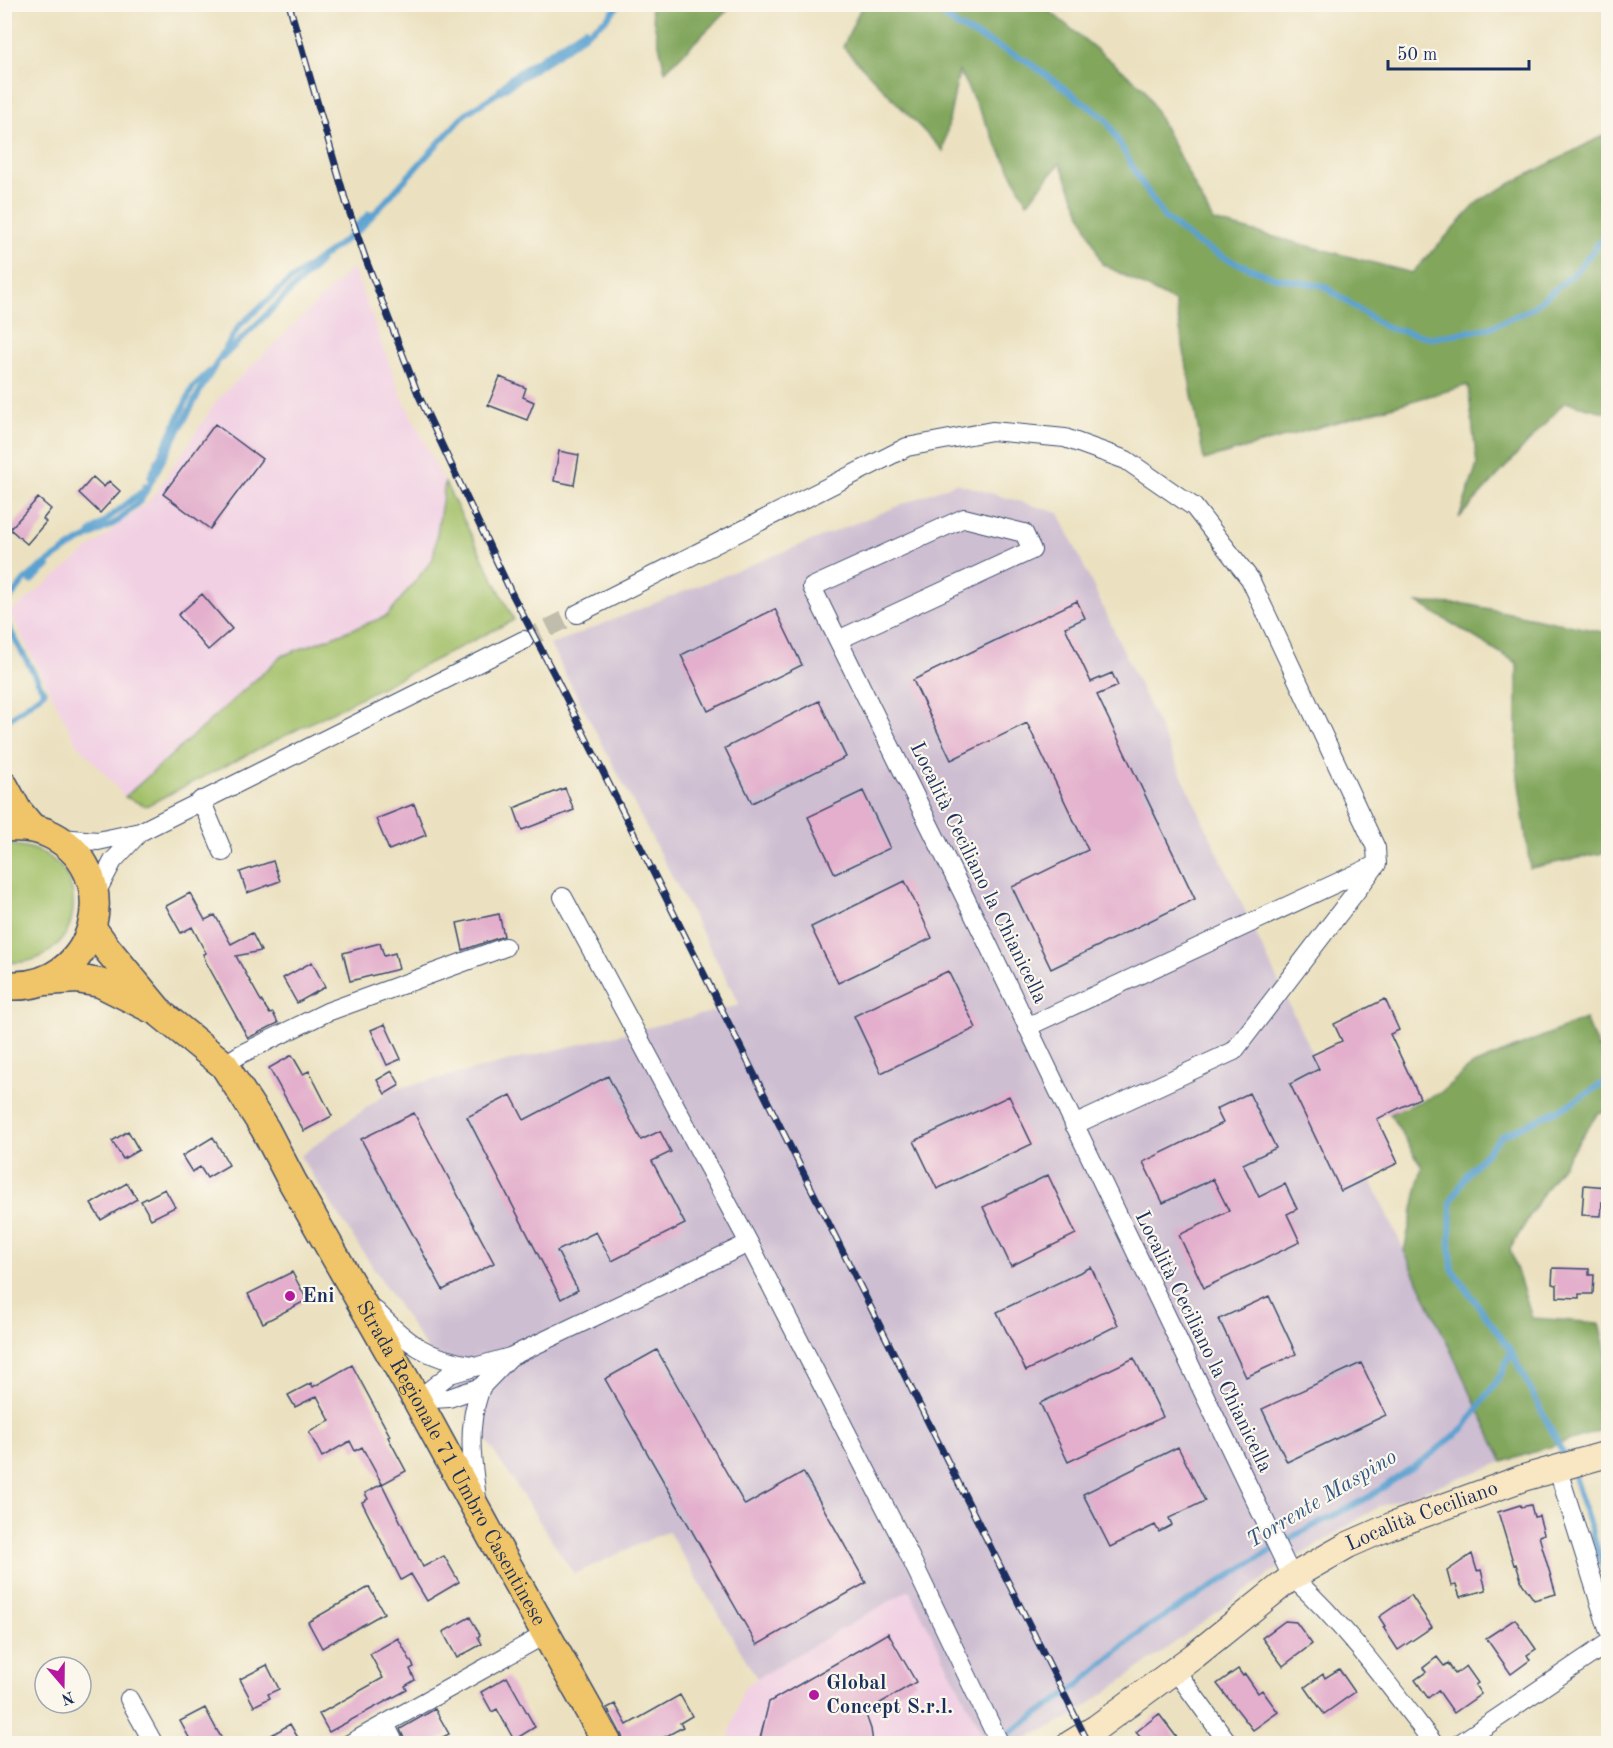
<svg xmlns="http://www.w3.org/2000/svg" width="1613" height="1748" viewBox="0 0 1613 1748" font-family="'Old Standard TT',serif">
  <style>
    .built { fill: #f1d0e3 }
    .industrial { fill: #cebed1 }
    .green { fill: #a2c068; stroke: #5e7863; stroke-width: 1.5 }
    .forest { fill: #81a65c; stroke: #4e6a5d; stroke-width: 1.5 }
    .lines { fill: none; stroke-linecap: round; stroke-linejoin: round }
    .stream { stroke: #5aa1d0; stroke-width: 6 }
    .building { fill: #e3afcc }
    .street-tunnel { stroke: #c1bdac; stroke-width: 18; stroke-dasharray: 18 9; stroke-linecap: butt }
    .street-casing { stroke: #3a4a6d; stroke-width: 20 }
    .secondary-casing { stroke: #3a4a6d; stroke-width: 28 }
    .primary-casing { stroke: #3a4a6d; stroke-width: 31 }
    .street { stroke: #fff; stroke-width: 18 }
    .secondary { stroke: #f9e7c3; stroke-width: 26 }
    .primary { stroke: #f0c469; stroke-width: 28 }
    .rail-casing { stroke: #1b2f5e; stroke-width: 7 }
    .rail { stroke: #fbf7ec; stroke-width: 4.5; stroke-dasharray: 14; stroke-linecap: butt }
    .poi-dot { fill: #b5179e; stroke: #fbf7ec; stroke-width: 2 }
    .labels { text-anchor: middle; dominant-baseline: central; stroke-width: 4.5; stroke-linejoin: round; paint-order: stroke }
    .street-label { font-size: 21px; fill: #1b2f5e; stroke: #fbf7ec }
    .poi-label { font-size: 21px; font-weight: bold; fill: #1b2f5e; stroke: #fbf7ec; text-anchor: start }
    .water-label { font-size: 22px; font-style: italic; fill: #315786; stroke: #fbf7ec }
  </style>
  <rect width="100%" height="100%" fill="#fbf7ec"/>
  <filter id="ink" filterUnits="userSpaceOnUse"><feTurbulence type="fractalNoise" baseFrequency=".0167" numOctaves="2"/><feDisplacementMap in="SourceGraphic" scale="12" xChannelSelector="R" yChannelSelector="G"/><feConvolveMatrix kernelMatrix="1 2 1 2 8 2 1 2 1" color-interpolation-filters="sRGB"/></filter>
  <filter id="wash" filterUnits="userSpaceOnUse"><feTurbulence type="fractalNoise" baseFrequency=".008" numOctaves="4" result="noise"/><feDisplacementMap in="SourceGraphic" scale="24" xChannelSelector="R" yChannelSelector="G"/><feGaussianBlur stdDeviation="1.35" result="paint"/><feColorMatrix in="noise" values="0 0 0 0 0 0 0 0 0 0 0 0 0 0 0 0 0 1.4 0 .05"/><feComposite in="paint" operator="in"/></filter>
  <g filter="url(#wash)">
    <rect width="100%" height="100%" fill="#ebe1c0"/>
    <path class="built" d="M353,267L402,397L445,483L433,559L387,616L282,656L125,797L76,742L10,613L152,498L218,399Z
      M909,1589L987,1743L734,1744L729,1736L743,1689L757,1678Z"/>
    <path class="industrial" d="M956,483L1059,513L1503,1462L1378,1507L1270,1574L1073,1716L1017,1743H987L909,1590L757,1678L668,1531L574,1574L300,1156L391,1090L740,1005L550,645Z"/>
    <path class="green" d="M445,483L514,620L146,806L125,797L282,656L387,616L433,559Z
      M5,845C103,845 89,971 5,962Z"/>
    <path class="forest" d="M650,5V4L733,5L665,71Z
      M862,5H1042L1144,88L1213,221L1412,273L1481,199L1608,133V413L1565,402L1459,518L1477,465L1468,385L1204,460L1175,302L1102,264L1060,163L1027,203L959,71L943,151L843,47Z
      M1418,603L1465,604L1608,633V852L1530,868L1517,769V663Z
      M1585,1019L1598,1048L1608,1038V1111L1598,1113L1544,1192L1510,1249L1532,1318L1599,1323L1608,1360V1428L1503,1462L1404,1251L1422,1167L1390,1114L1440,1093L1471,1066Z"/>
    <g class="lines">
      <path class="stream" d="M928,4L957,26L1027,61L1106,119L1140,180L1164,217L1195,242L1227,259L1272,277L1324,286L1385,327L1432,338L1489,328L1531,309L1575,273L1608,232
        M500,89L512,77L585,29
        M350,232L369,214
        M222,358L320,262
        M150,477L193,387L209,372
        M91,532L144,490L145,486
        M31,581L48,566
        M4,606L25,580L38,569L70,547L118,521L141,500L200,391L239,326L288,282L360,229L465,114L558,54L606,19L620,4
        M4,619L44,692L4,723
        M1566,1459L1511,1351L1452,1269L1450,1242L1451,1201L1467,1174L1501,1136L1567,1106L1608,1080
        M1572,1470L1608,1582
        M1001,1739L1071,1691L1144,1629L1294,1536L1369,1497L1429,1456L1464,1428L1501,1375L1511,1351"/>
    </g>
    <g id="blocks">
      <path class="building" d="M500,377L526,388L523,397L534,402L527,420L488,405Z
        M215,424L262,459L210,529L163,494Z
        M559,451L579,455L574,485L554,481Z
        M93,477L104,487L109,481L120,491L100,513L79,493Z
        M38,498L51,509L43,519L46,522L27,544L10,529Z
        M202,594L232,629L208,650L178,615Z
        M1077,601L1085,618L1065,627L1091,682L1112,673L1118,686L1097,695L1195,899L1051,969L1012,887L1088,850L1027,723L951,760L913,680Z
        M775,609L802,665L708,711L681,655Z
        M819,701L846,757L752,803L725,748Z
        M565,788L574,810L522,830L514,808Z
        M863,791L890,848L835,874L808,817Z
        M414,804L426,835L389,850L376,819Z
        M273,861L280,881L247,893L240,872Z
        M905,881L932,938L838,983L811,927Z
        M190,893L205,920L215,915L231,944L252,933L261,951L236,956L260,999L270,1014L273,1013L278,1023L248,1038L206,962L203,954L206,953L192,927L181,933L166,906Z
        M499,914L504,936L463,950L457,923Z
        M380,943L384,956L395,953L399,969L350,981L343,953Z
        M312,962L325,987L297,1003L283,978Z
        M948,971L976,1028L881,1073L854,1016Z
        M1385,999L1399,1030L1390,1034L1420,1098L1377,1119L1398,1163L1341,1191L1290,1084L1319,1069L1312,1055L1342,1041L1334,1024Z
        M385,1024L401,1059L387,1065L371,1030Z
        M292,1055L303,1074L309,1071L332,1116L304,1131L269,1068Z
        M392,1071L400,1085L385,1094L377,1080Z
        M608,1076L641,1140L660,1131L671,1152L652,1161L685,1224L612,1261L596,1232L557,1251L578,1290L561,1299L467,1117L511,1095L524,1120Z
        M1249,1093L1276,1148L1243,1164L1259,1197L1285,1184L1297,1209L1287,1214L1300,1242L1204,1288L1179,1235L1229,1211L1213,1179L1163,1203L1143,1162L1223,1123L1216,1109Z
        M1009,1096L1032,1144L937,1189L914,1141Z
        M414,1113L494,1263L443,1290L361,1139Z
        M128,1131L139,1150L123,1159L112,1141Z
        M213,1137L229,1165L207,1178L200,1167L192,1172L182,1156Z
        M1048,1175L1076,1234L1011,1266L983,1207Z
        M127,1183L137,1199L101,1220L91,1204Z
        M1584,1185L1608,1187V1203L1602,1202L1601,1216L1582,1215Z
        M165,1189L175,1207L151,1219L141,1201Z
        M1091,1267L1118,1325L1026,1371L997,1312Z
        M1553,1268L1589,1269V1275H1594L1593,1294H1579V1298L1557,1297V1285L1552,1284Z
        M292,1272L307,1300L263,1323L248,1294Z
        M1269,1296L1296,1354L1246,1377L1219,1319Z
        M657,1350L745,1505L803,1472L866,1583L757,1645L605,1379Z
        M1134,1358L1163,1417L1068,1462L1040,1403Z
        M1361,1363L1386,1415L1287,1462L1262,1409Z
        M352,1365L390,1436L388,1437L406,1471L382,1484L423,1567L444,1556L459,1582L427,1601L411,1574L401,1580L362,1502L368,1499L365,1493L382,1484L362,1447L355,1451L350,1441L322,1457L309,1432L330,1421L317,1396L295,1407L288,1395L311,1383L313,1387Z
        M1178,1447L1205,1501L1169,1518L1172,1525L1159,1532L1155,1525L1110,1547L1083,1494Z
        M1520,1505L1521,1507L1531,1505L1534,1517L1539,1516L1544,1534L1539,1536L1556,1594L1534,1600L1522,1583L1516,1564L1514,1565L1498,1512Z
        M1472,1554L1477,1571L1481,1570L1486,1590L1460,1597L1456,1585L1451,1586L1447,1571Z
        M369,1587L384,1613L322,1648L308,1622Z
        M1411,1595L1432,1627L1398,1650L1383,1627L1385,1626L1379,1617Z
        M470,1617L480,1635L478,1637L482,1644L457,1658L443,1632Z
        M1515,1619L1536,1649L1527,1655L1530,1660L1511,1674L1486,1638Z
        M1285,1621L1296,1622L1312,1644L1283,1666L1262,1638Z
        M888,1633L916,1682L865,1712L871,1729L873,1743H759L769,1702Z
        M398,1638L414,1667L410,1669L415,1680L405,1686L407,1690L329,1732L319,1714L383,1678L370,1654Z
        M1437,1657L1444,1666L1448,1663L1455,1674L1466,1666L1478,1683L1475,1685L1481,1694L1454,1713L1438,1690L1428,1698L1415,1680L1426,1672L1423,1668Z
        M267,1665L279,1689L268,1694L270,1698L254,1706L240,1679Z
        M1238,1669L1243,1676L1245,1674L1258,1693L1262,1690L1278,1712L1253,1730L1217,1684Z
        M1339,1669L1355,1692L1324,1714L1305,1687L1323,1674L1325,1678Z
        M507,1677L535,1727L514,1740L497,1709L492,1712L481,1692Z
        M680,1695L692,1716L680,1723L683,1727L654,1743H624L622,1736L607,1708L615,1704L627,1725Z
        M205,1708L218,1732L225,1743H192L180,1721Z
        M435,1709L449,1734L431,1743H406L400,1729Z
        M1159,1714L1181,1743H1145L1136,1732Z
        M290,1724L301,1743H258Z"/>
    </g>
  </g>
  <g filter="url(#ink)">
    <use href="#blocks" fill-opacity="0" stroke="#3a4a6d" stroke-width="1.5"/>
    <g class="lines">
      <path class="street-tunnel" d="M524,640L577,614"/>
      <defs>
        <path id="street" d="M577,614L907,447L992,431L1065,438L1126,460L1194,507L1250,579L1376,848L1377,864
          M838,640L812,587L964,518L1024,533L1032,550L838,640L983,934L1292,1577C1346,1626 1389,1685 1434,1744
          M201,800L223,852
          M60,838L98,841L140,832L524,640
          M95,895L113,861L140,832
          M563,897L749,1243
          M1027,1027L1373,866
          M224,1065L241,1054L327,1012L505,947
          M1074,1125L1234,1051L1377,864
          M376,1311C407,1343 428,1359 472,1365
          M417,1400L450,1374L510,1357L749,1243L903,1542L1000,1744
          M417,1400L449,1398L481,1387L509,1358
          M1557,1467L1608,1629
          M477,1499C474,1472 469,1446 473,1419C474,1408 478,1397 481,1387
          M1175,1670L1229,1744
          M129,1699L154,1744
          M385,1724L395,1744
          M349,1744L546,1634
          M1459,1744L1608,1643"/>
        <g id="secondary">
          <path id="s1" d="M1070,1744L1096,1728L1194,1656L1292,1577L1348,1545L1391,1526L1523,1478L1608,1454"/>
        </g>
        <g id="primary">
          <path d="M4,786L17,810L32,828"/>
          <path d="M4,827C18,827 32,827 45,832C130,867 99,995 4,985"/>
          <path id="s2" d="M92,928L108,950L161,1014L224,1065L265,1129L292,1181L417,1400L492,1538L608,1744"/>
          <path d="M46,981L77,979L100,983L152,1009"/>
        </g>
      </defs>
      <use href="#street" class="street-casing"/>
      <use href="#secondary" class="secondary-casing"/>
      <use href="#primary" class="primary-casing"/>
      <use href="#street" class="street"/>
      <use href="#secondary" class="secondary"/>
      <use href="#primary" class="primary"/>
      <defs>
        <path id="rail" d="M289,4L346,202L366,260L418,394L510,590L555,676L1089,1744"/>
      </defs>
      <use href="#rail" class="rail-casing"/>
      <use href="#rail" class="rail"/>
    </g>
  </g>
  <g class="poi-dot">
    <circle cx="290" cy="1296" r="6"/>
    <circle cx="814" cy="1695" r="6"/>
  </g>
  <g class="labels">
    <g class="street-label">
      <text transform="translate(978 873) rotate(64)">Località Ceciliano la Chianicella</text>
      <text transform="translate(1203 1342) rotate(64)">Località Ceciliano la Chianicella</text>
      <text stroke="none"><textPath href="#s2" startOffset="650">Strada Regionale 71 Umbro Casentinese</textPath></text>
      <text stroke="none"><textPath href="#s1" startOffset="422">Località Ceciliano</textPath></text>
    </g>
    <g class="poi-label">
      <text x="302" y="1296">Eni</text>
      <text x="826" y="1683">Global<tspan x="826" dy="24">Concept S.r.l.</tspan></text>
    </g>
    <g class="water-label">
      <text transform="translate(1322 1499) rotate(-31)">Torrente Maspino</text>
    </g>
  </g>
  <rect width="1613" height="1748" fill="none" stroke="#fbf7ec" stroke-width="24"/>
  <g transform="translate(63 1685) rotate(160)"><circle r="28" fill="#fbf7ec" stroke="#a1a7b3" stroke-width="1.5"/>
  <path d="M0-4.5L10 22L0 15L-10 22Z" fill="#b5179e"/>
  <text y="-9" font-size="16" font-weight="bold" text-anchor="middle" fill="#1b2f5e">N</text>
  </g>
  <path d="M1388 60v9h141v-9" fill="none" stroke="#1b2f5e" stroke-width="3"/>
  <text x="1397" y="60" font-size="18" fill="#1b2f5e" stroke="#fbf7ec" stroke-width="4.5" paint-order="stroke">50 m</text>
</svg>
